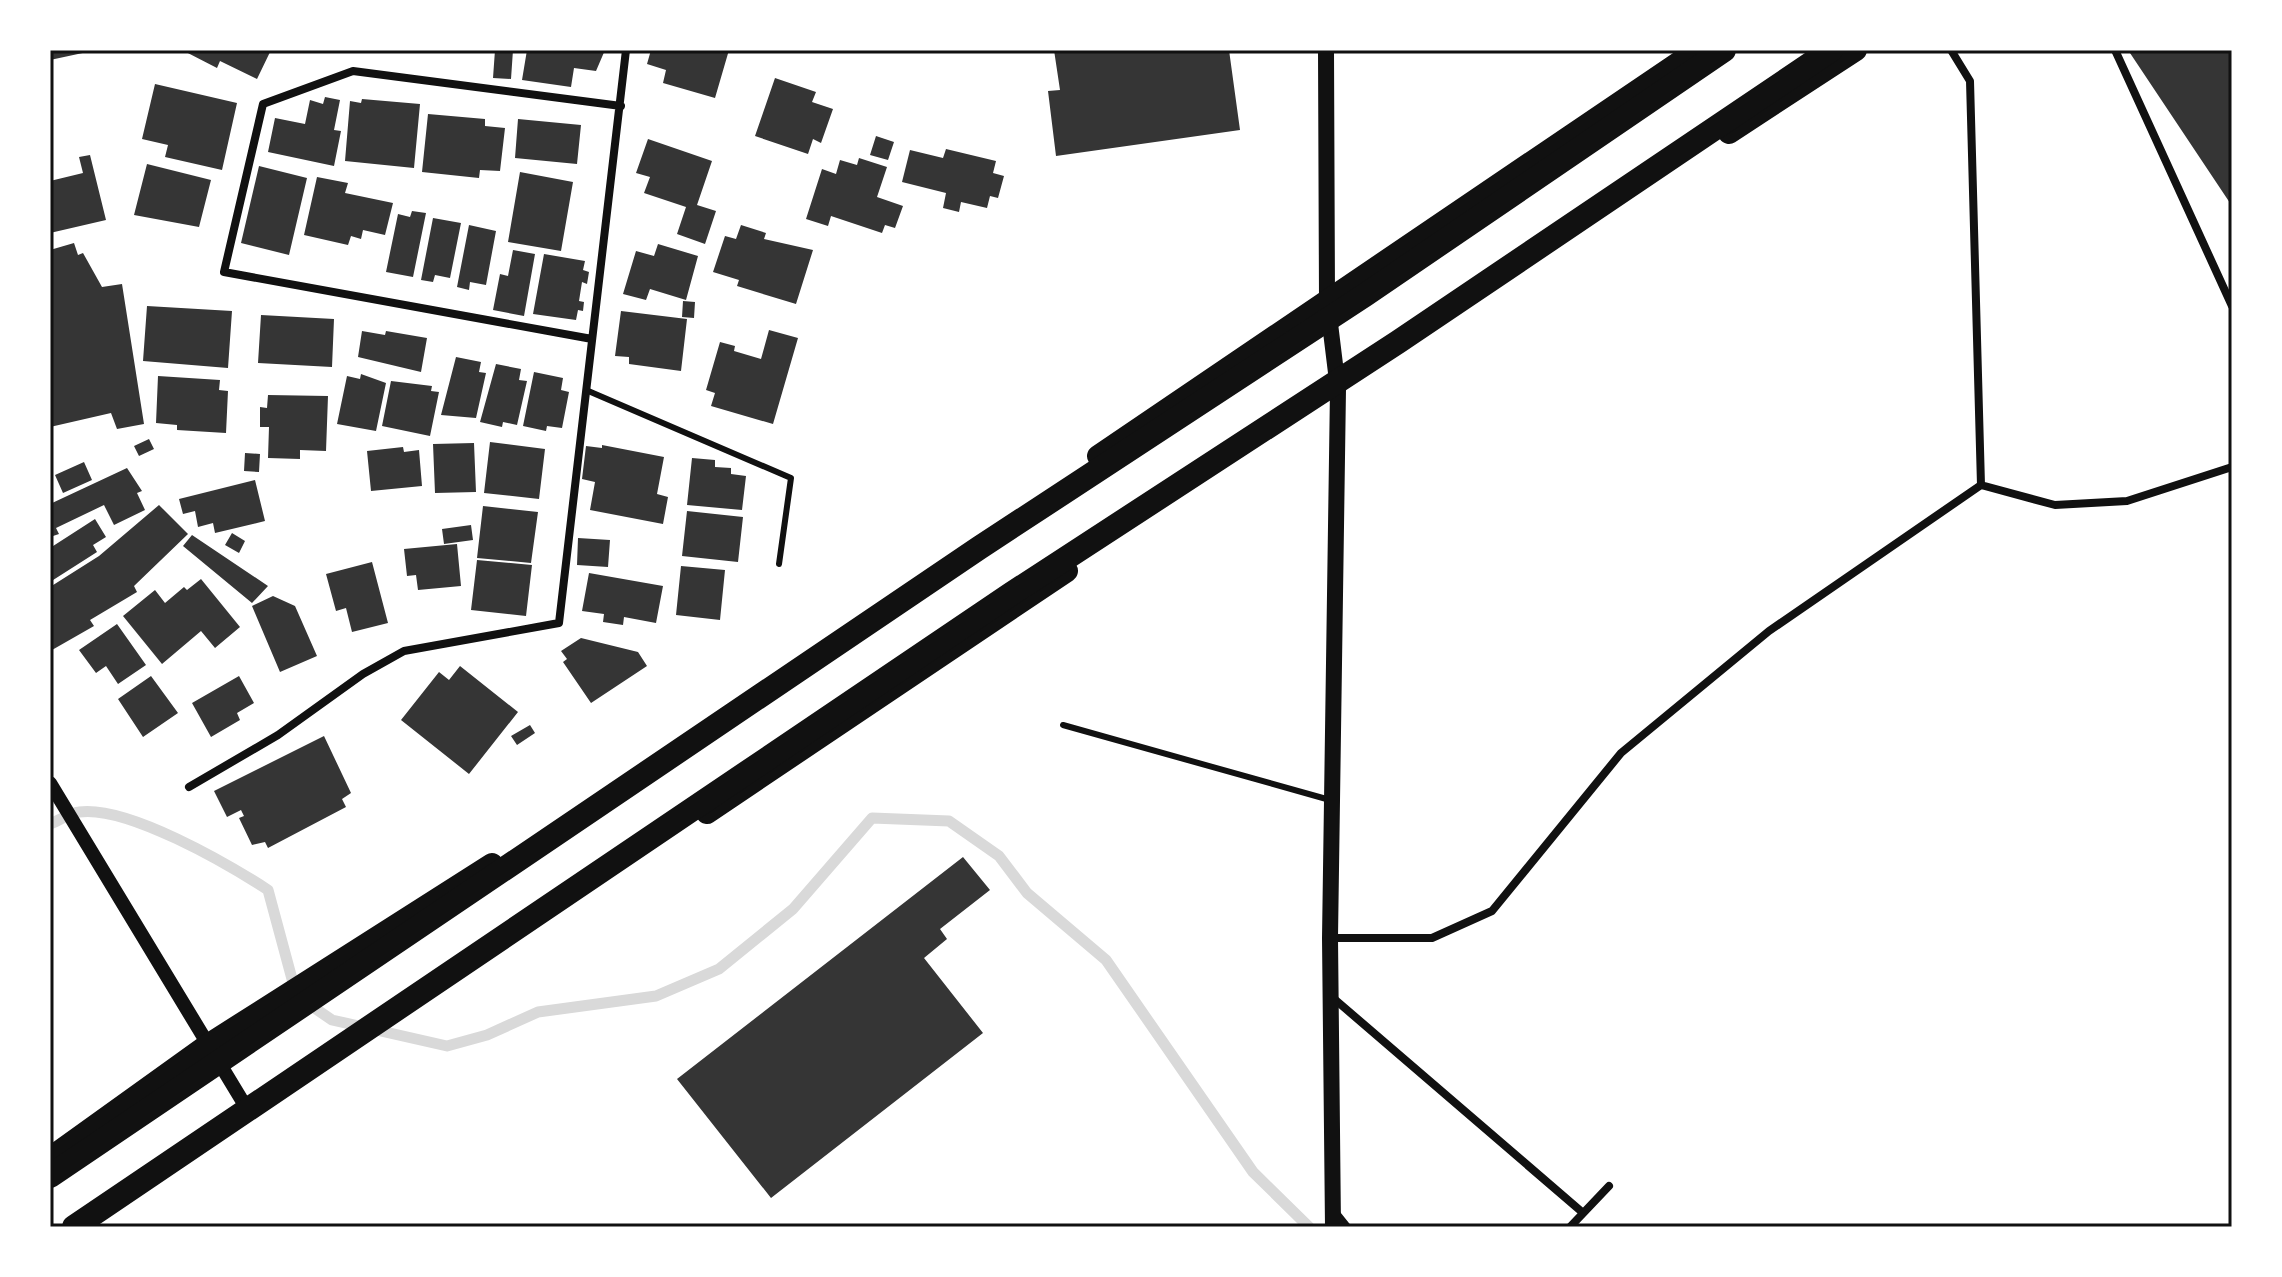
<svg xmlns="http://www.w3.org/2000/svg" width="2282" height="1277" viewBox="0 0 2282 1277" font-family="'Libre Baskerville',serif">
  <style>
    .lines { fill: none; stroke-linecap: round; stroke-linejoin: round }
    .stream { stroke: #d9d9d9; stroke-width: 11 }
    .building { fill: #353535 }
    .service { stroke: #111; stroke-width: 6 }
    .minor { stroke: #111; stroke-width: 8 }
    .tertiary { stroke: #111; stroke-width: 14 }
    .secondary { stroke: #111; stroke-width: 16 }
    .trunk { stroke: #111; stroke-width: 22 }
    .motorway { stroke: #111; stroke-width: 24 }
    .neatline { fill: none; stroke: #111; stroke-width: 3 }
  </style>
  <rect width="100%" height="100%" fill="#fff"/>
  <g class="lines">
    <path class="stream" d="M50,824C58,821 70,813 79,812C127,805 228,864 268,890L292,979L316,1009L332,1020L447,1046L487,1035L538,1012L656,996L719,969L793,909L872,818L949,821L999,856L1027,893L1106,960L1253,1172L1309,1227"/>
  </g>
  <path class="building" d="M50,50H92V51L50,60Z
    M182,50H271L257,79L220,61L217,68Z
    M495,50H513L511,79L493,78Z
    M527,50H605L596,71L574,68L571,87L522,80Z
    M651,50H729L715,98L663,83L666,70L647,64Z
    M1054,50H1229L1240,130L1056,156L1048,91L1060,90Z
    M2128,50H2232V206Z
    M775,78L816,92L812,102L833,109L821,143L813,139L808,154L755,136Z
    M155,84L237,103L222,170L165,157L168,145L142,139Z
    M325,97L340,100L334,130L341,131L334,166L268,152L275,118L305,124L310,100L323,104Z
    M362,99L420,104L414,168L345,161L350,101L361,103Z
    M428,114L485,119V126L505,128L500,171L480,170L479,178L422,172Z
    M518,119L581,125L577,164L515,158Z
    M876,136L894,142L888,160L870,155Z
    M648,139L712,161L697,205L716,211L705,244L677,234L686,207L644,193L650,177L636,173Z
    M946,149L996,161L993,173L1004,176L998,198L990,196L987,208L961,202L959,212L943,208L946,193L902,182L910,150L943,158Z
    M90,155L106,220L50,233V181L83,173L79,157Z
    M859,158L887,167L877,197L903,206L895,228L885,225L882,233L831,216L828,226L806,219L822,169L836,174L840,160L857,165Z
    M147,164L211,180L199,227L134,215Z
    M259,166L307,178L289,255L241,243Z
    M520,172L573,182L561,251L508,242Z
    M317,177L348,183L345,193L393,203L385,235L363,230L361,239L351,236L348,245L304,235Z
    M412,211L426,213L413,277L386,272L398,214L410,217Z
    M433,218L461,223L450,278L435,275L433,282L421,280Z
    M469,225L496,231L486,285L470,282L469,290L457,287Z
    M741,225L766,233L764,239L813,250L796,304L737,286L739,280L713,272L725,236L736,239Z
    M74,243L78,255L83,253L102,287L122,284L144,424L117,429L111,413L50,427V250Z
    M658,244L698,256L686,300L650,289L646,300L623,294L636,251L654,256Z
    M513,250L535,254L524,316L493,310L500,274L508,276Z
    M544,254L585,261L583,270L589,272L587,284L582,282L579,301L584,302L583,311L578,310L576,320L533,314Z
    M683,301L695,302L694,318L682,317Z
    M147,306L232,311L228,368L143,361Z
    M621,311L687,319L681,371L629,364V357L615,356Z
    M261,315L334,319L332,367L258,363Z
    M769,330L798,338L773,424L711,406L715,393L706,390L720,342L735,346L734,351L761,359Z
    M362,331L385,335L386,331L427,338L421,372L358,357Z
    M456,357L481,362L479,372L486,373L476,418L441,415Z
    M496,364L521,369L519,380L527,381L517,425L503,422L502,427L480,422Z
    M534,372L563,378L561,390L569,392L562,428L547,426L546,431L523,426Z
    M361,374L386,383L376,431L337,424L347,376L360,379Z
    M158,376L220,380L219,390L228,391L226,433L177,430V425L156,423Z
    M391,381L432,386L431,391L439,392L430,436L382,426Z
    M268,395L328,396L326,451L300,450V459L268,458L269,427H260V407L267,408Z
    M149,439L154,449L139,456L134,446Z
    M490,442L545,449L539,499L484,493Z
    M474,443L476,492L435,493L433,444Z
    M602,445L664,457L657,494L668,497L663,524L590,510L595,482L582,479L586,446L602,448Z
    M403,447L404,452L419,450L422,486L371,491L367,451Z
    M245,453L260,454L259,472L244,471Z
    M692,458L715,460V467L731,468V474L746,476L742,510L687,505Z
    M84,462L92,480L63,493L55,475Z
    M127,468L142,491L137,493L145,510L114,525L104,505L56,528L59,534L50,537V504Z
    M255,480L265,521L215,533L213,523L198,527L195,511L183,514L179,499Z
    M159,505L188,534L134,586L137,592L90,620L94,626L52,650L50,587L99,556Z
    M483,506L538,512L531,563L477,558Z
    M687,511L743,517L738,562L682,556Z
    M95,519L106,537L93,545L97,552L50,582V548Z
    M471,525L473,540L444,544L442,529Z
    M232,533L245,541L239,553L225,545Z
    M192,535L268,586L252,603L183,546Z
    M578,538L610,540L608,567L577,565Z
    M457,544L461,586L418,590L416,575L407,576L404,549Z
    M477,560L532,565L526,616L471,610Z
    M372,562L388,623L352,632L346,608L336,611L326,574Z
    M681,566L725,570L720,620L676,615Z
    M589,573L663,586L656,623L624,617L623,625L603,622L604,614L582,611Z
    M201,579L240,627L215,648L201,631L162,664L123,616L155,590L165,603L184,587L187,590Z
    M273,596L295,606L317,656L280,672L252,606Z
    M117,624L146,665L118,684L106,666L96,673L79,650Z
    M581,638L638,652L647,666L591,703L563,662L567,659L561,651Z
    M460,666L518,712L469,774L401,720L439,672L449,680Z
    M151,676L178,713L143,737L118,699Z
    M239,676L254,703L237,713L240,720L211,737L192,703Z
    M530,725L535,733L517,745L511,736Z
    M324,736L351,793L342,799L346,807L268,848L265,842L252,845L239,818L244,816L241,810L227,817L214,791Z
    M963,857L990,890L940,929L947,939L924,958L983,1033L771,1198L677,1079Z"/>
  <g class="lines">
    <path class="service" d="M586,390L791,478L779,564
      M1063,725L1330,800"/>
    <path class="minor" d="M1951,50L1970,81L1981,485
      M2115,50L2232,306
      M592,339L224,272L263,104L353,71L621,106
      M189,787L278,735L363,674L404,651L559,623L626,50
      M1330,938H1432L1492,911L1621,753L1769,631L1981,485L2055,505L2127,501L2232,467
      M1332,997L1582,1212
      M1335,1212L1347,1227
      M1570,1227L1609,1186"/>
    <path class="tertiary" d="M50,783L249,1112"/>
    <path class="secondary" d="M1326,50L1327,299L1338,389L1330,938L1333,1227"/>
    <path class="trunk" d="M1729,133L1856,50
      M1098,456L1697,50
      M707,813L1067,571
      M50,1158L206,1046L492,864"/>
    <path class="motorway" d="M50,1176L979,548L1365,295L1724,50
      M74,1227L1011,594L1398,342L1831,50"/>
  </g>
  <rect width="2282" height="1277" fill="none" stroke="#ffffff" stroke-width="104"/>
  <rect x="52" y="52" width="2178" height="1173" class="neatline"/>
</svg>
